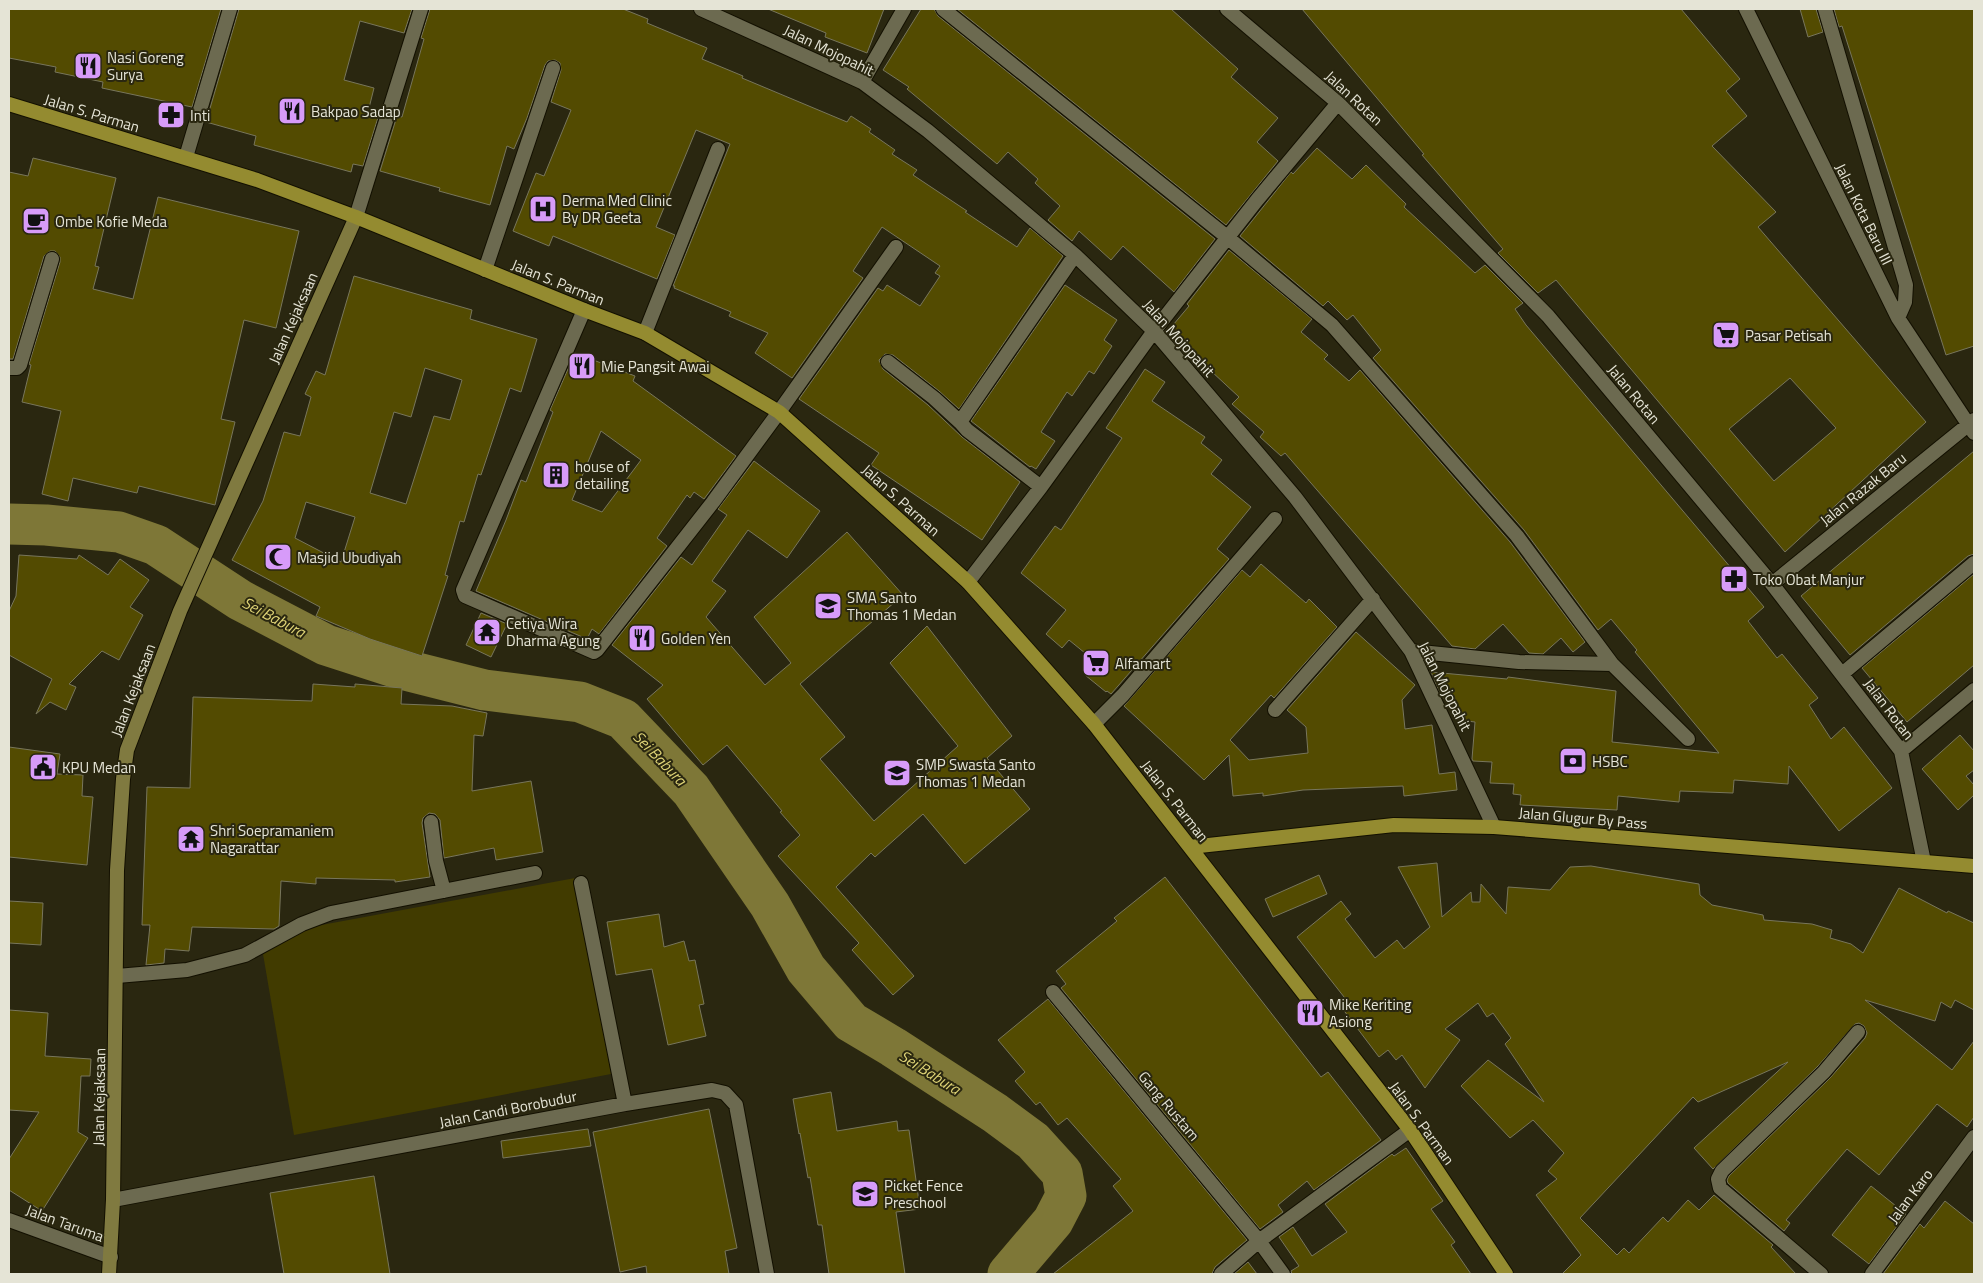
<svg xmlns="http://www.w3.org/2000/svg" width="1983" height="1283" viewBox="0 0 1983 1283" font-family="'Titillium Web',sans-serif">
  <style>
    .grass { fill: #413b00 }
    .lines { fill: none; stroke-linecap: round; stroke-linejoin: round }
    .river { stroke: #7e7737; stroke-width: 41 }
    .building { fill: #534b01; stroke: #78765c; fill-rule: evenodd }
    .minor-casing { stroke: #131000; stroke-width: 16 }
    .secondary-casing { stroke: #131000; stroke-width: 16 }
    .primary-casing { stroke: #131000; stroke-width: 16 }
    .minor { stroke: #6c6a50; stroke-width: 14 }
    .secondary { stroke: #807a40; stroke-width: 14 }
    .primary { stroke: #948b30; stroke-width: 14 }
    .labels { text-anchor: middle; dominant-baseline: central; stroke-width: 4; stroke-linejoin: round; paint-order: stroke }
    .street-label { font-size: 15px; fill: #e5e4d6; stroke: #2a2710 }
    .poi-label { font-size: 15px; fill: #e5e4d6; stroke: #2a2710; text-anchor: start }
    .water-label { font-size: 16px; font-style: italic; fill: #ded376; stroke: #2a2710 }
  </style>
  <rect width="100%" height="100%" fill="#2a2710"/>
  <path class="grass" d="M575,878L611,1074L294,1135L263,954L300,929Z"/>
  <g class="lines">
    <path class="river" d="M9,524L46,525L119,532L156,545L240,600L326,645L394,667L485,690L580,702L623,719L691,790L770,905L806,969L851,1022L893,1047L995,1113L1033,1141L1062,1173L1066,1196L1053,1221L1008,1274"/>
  </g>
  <path class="building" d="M9,9H221L192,107L102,88L103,82L55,72L56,67L9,58Z
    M239,9H412L404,33L360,21L344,80L374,88L369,108L380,111L363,166L353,164L351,172L254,145L256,136L206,122Z
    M430,9H623L648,19L647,23L707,48L702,59L743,76L742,78L847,122L851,116L871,129L869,132L895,150L892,154L917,170L913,175L967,211L965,212L1017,247L1030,228L1063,256L959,409L939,391L893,355L885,354L879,360L883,369L928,405L962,437L1020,482L982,540L871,465L879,453L799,399L878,288L883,291L887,285L920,306L940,276L935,273L940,266L882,227L853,271L863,278L792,378L755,353L768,333L729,316L731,312L674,288L675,286H673L730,144L696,130L656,227L675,235L657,279L553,236L549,246L513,231L536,173L544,176L571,110L551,102L561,70L560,63L555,60L548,61L545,65L527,118L514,149L507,146L490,205L439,191L440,188L380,171L397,116L402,117L424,39L421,38Z
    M768,9H884L867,53L825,37L826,33Z
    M921,9H934L938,16L1215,239L1174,292L1123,246L1111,260L1079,231L1072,241L1048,220L1060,206L1035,183L1038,179L1008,152L997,164L907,89L909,87L883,70Z
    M957,9H1171L1238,69L1231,77L1278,118L1257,142L1278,161L1226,225Z
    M1302,9H1681L1740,79L1726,91L1747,116L1712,146L1776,212L1758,227L1926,422L1785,552L1556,280L1538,293L1498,253L1503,249L1422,155L1424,154ZM1790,378L1836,428L1774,481L1729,429Z
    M1800,9H1816L1823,32L1808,37Z
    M1834,9H1974V346L1946,355L1842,26L1839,27Z
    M1317,148L1352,179L1366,165L1406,204L1404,207L1475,273L1485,265L1523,303L1515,309L1526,325L1764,607L1748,621L1777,658L1782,654L1818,698L1809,705L1831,739L1844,727L1892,788L1839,831L1789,766L1788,784L1734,780L1733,793L1680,791L1679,802L1618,796L1617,810L1520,805L1521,795L1513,794L1514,784L1490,783L1492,762L1473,761L1472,759L1475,722L1459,720L1440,693L1431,672L1507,679L1508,677L1616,691L1612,742L1719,753L1635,652L1637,650L1611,619L1598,630L1524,530L1373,358L1381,350L1353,315L1347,320L1328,301L1323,306L1240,236L1291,172L1293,174Z
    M33,158L116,178L95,266L99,267L93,289L133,299L158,197L299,231L276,328L244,320L221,419L235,422L215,505L139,486L137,493L73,478L68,501L42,494L61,411L22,402L31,365L29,364L60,262V257L55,251H50L44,256L13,359H9V172L28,176Z
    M1229,250L1312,319L1301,332L1328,355L1324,359L1349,381L1360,370L1510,542L1585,642L1573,652L1561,638L1543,654L1529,653L1503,624L1475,649L1452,646L1285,453L1281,456L1260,437L1264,432L1232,404L1239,397L1168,331L1189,306L1187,304Z
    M354,276L472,310L470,319L537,339L521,392L510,388L481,475L478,474L464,522L460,521L445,575L448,576L422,656L370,639L316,616L320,607L232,560L263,501L284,432L300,436L311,397L305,394L316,371L325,375ZM425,368L462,380L450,420L434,416L406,504L370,493L394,412L411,417ZM306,502L355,517L341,562L295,538Z
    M1065,285L1117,320L1104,340L1112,346L1094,374L1089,371L1072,396L1067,392L1041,432L1055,441L1036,469L1031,466L1030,467L971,421Z
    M575,353L635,376L633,381L736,456L704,499L694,492L690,498L687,495L657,538L667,546L599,634L592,629L587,639L476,591L506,520L521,480L526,482L553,412L550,410ZM601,431L641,460L602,512L572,500Z
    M1145,369L1165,382L1152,401L1205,437L1201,443L1222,460L1211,474L1251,507L1217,549L1229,559L1111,694L1107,691L1106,692L1085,675L1096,662L1069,640L1062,648L1046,634L1066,610L1021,573L1055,526L1061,530L1122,438L1106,428Z
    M1974,451V554L1968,556L1850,655L1801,596Z
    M754,461L820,511L787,558L748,530L712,581L726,591L706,617L765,685L791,663L754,617L847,532L903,595L800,684L845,737L820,759L874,821L958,746L890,663L927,626L1012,736L987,758L1030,809L965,864L923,814L875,857L871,853L836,887L914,976L893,995L852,950L859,943L778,856L800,835L780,812L782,811L727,745L703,765L647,699L663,685L612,645L681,557L692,565L727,515L718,509Z
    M19,555L77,559L79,555L108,575L120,559L149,580L130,607L143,615L119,660L102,651L69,684L76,687L66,710L50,702L36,714L52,679L9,655V611L16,596Z
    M1261,564L1306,603L1309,599L1337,627L1274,698L1271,695L1230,740L1249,760L1308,753L1306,727L1287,710L1356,632L1415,685L1402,700L1405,729L1432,725L1439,774L1455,772L1457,790L1404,796L1403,786L1303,790L1263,796V793L1233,796L1229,755L1204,780L1124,706L1242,570L1250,577Z
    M1974,574V665L1907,722L1862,668Z
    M481,613L507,624L491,657L466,645Z
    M313,684L355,687V684L402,688L401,704L452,706L487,713L483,736L474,735L472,791L531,781L543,852L496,860L494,848L444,858L440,820L435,814L429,813L423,818L422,823L430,877L395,882V880L316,878V884L281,881L279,926L274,929L192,927L189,951L165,949L164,963L146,965L150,925H142L147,787L190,788L193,697L312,701Z
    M1960,735L1974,751V770L1966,776L1974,785V795L1958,810L1922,769Z
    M9,747L60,754L57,774L83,775L82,796L93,797L87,865L9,857Z
    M1437,863L1442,917L1471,892L1472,902H1480L1481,884L1506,914L1508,887L1550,890L1570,867L1591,866L1699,884L1700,895L1712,905L1763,915L1764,920L1812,924L1832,930L1830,938L1851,944L1863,953L1899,888L1947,913L1948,911L1974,923V1010L1955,1000L1951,1008L1941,1002L1935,1021L1865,1000L1952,1070L1974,1041V1117L1967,1127L1937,1104L1879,1175L1847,1149L1786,1220L1790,1223L1784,1231L1728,1183L1727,1180L1729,1176L1830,1078L1865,1038L1867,1033L1864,1026L1859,1023L1855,1024L1818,1066L1713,1169L1694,1148L1788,1062L1698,1102L1693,1097L1580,1218L1617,1255L1624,1248L1629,1253L1663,1217L1668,1222L1688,1200L1699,1210L1714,1195L1773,1245L1771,1247L1796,1274H1562L1581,1255L1536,1195L1557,1179L1548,1171L1564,1153L1533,1120L1510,1138L1461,1086L1488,1060L1544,1102L1505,1044L1511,1038L1493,1013L1487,1017L1478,1003L1445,1029L1460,1040L1425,1088L1402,1055L1396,1060L1388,1050L1379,1057L1342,1008L1348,1002L1297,937L1341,901L1351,914L1345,919L1375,958L1397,940L1404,949L1430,927L1398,867Z
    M1319,875L1327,894L1273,917L1265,899Z
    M1165,877L1321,1077L1328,1072L1381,1140L1314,1190L1307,1181L1278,1205L1283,1212L1260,1229L1061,988L1066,984L1056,971L1117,921L1114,918Z
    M9,901L43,903L41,945L9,943Z
    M659,914L664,947L684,941L689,961L695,960L704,1004L699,1005L706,1036L668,1045L652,969L616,975L607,922Z
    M1048,999L1247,1240L1215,1267L1212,1274H1053L1133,1211L1113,1186L1121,1179L1067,1118L1058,1125L1040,1102L1036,1105L1015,1081L1025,1072L998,1040Z
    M9,1010L48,1013L45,1056L91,1059L90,1076H81L78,1132L88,1138L42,1211L9,1190V1159L39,1112L9,1110Z
    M831,1092L837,1131L897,1121L898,1131L909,1130L920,1209L896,1212L905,1274H829L822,1225H818L810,1177L808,1178L800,1133L799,1134L793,1099Z
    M709,1109L737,1248L725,1251L729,1274H647L646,1266L620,1272L593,1132Z
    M588,1129L591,1146L503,1158L501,1141Z
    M1406,1148L1443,1201L1431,1209L1455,1242L1451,1245L1471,1274H1292L1291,1271L1299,1266L1279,1237L1293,1227L1312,1256L1347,1232L1325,1204L1392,1154L1394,1156Z
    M374,1176L390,1274H284L270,1193Z
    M1871,1186L1906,1214L1869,1264L1832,1235Z
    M1945,1201L1974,1224V1274H1883L1920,1224L1924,1228Z
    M1248,1262L1257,1274H1234Z"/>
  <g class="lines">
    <defs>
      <path id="minor" d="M701,9L862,82L928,131L1075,255L1154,331L1295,497L1411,651L1494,827
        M943,9L1227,237L1332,325L1517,536L1612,664L1688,739
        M1227,9L1338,103L1548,316L1772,584L1901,751L1924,862
        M1746,9L1898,318L1974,433
        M1825,9L1906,285L1905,302L1898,318
        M862,82L904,9
        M186,157L230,9
        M356,217L421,9
        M485,270L553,68
        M584,310L463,590L465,596L594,652L597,650L713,502L779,412L896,247
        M645,333L718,149
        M888,362L934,398L960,422
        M9,368H17L20,365L52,259
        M1041,487L967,430L960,422L1075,255
        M968,582L1041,487L1154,331L1257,200L1338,103
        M1772,584L1974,420
        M1411,651L1519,662L1612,664
        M1842,674L1974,563
        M1275,710L1373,599
        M1094,724L1123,695L1275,519
        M1901,751L1974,690
        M431,822L436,861L444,891
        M581,883L625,1104
        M117,976L187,970L245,955L302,924L331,913L535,873
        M1053,992L1259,1241L1283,1274
        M113,1200L625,1104L712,1090L725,1093L736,1105L767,1274
        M9,1220L111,1257
        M1221,1274L1259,1241L1410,1130
        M1821,1274L1720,1188L1718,1179L1722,1171L1824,1072L1858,1032
        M1872,1274L1974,1137"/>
      <path id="secondary" d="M109,1274L113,1200L117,870L123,779L127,750L180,611L356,217"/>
      <path id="primary" d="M9,104L257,180L356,217L584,310L645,333L779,412L968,582L1094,724L1410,1130L1506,1274
        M1190,847L1394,825L1494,827L1974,866"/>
    </defs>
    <use href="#minor" class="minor-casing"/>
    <use href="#secondary" class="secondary-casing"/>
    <use href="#primary" class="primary-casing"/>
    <use href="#minor" class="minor"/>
    <use href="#secondary" class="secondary"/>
    <use href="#primary" class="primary"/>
  </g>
  <defs>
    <symbol id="restaurant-square" viewBox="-11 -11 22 22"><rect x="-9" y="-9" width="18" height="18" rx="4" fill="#d79bf9" stroke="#2a2710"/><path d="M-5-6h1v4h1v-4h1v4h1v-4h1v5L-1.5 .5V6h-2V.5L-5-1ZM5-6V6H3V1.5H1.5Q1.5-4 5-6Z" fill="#111"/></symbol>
    <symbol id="pharmacy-square" viewBox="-11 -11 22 22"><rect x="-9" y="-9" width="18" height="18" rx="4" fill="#d79bf9" stroke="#2a2710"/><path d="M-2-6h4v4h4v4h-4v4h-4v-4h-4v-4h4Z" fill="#111"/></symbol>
    <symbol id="hospital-square" viewBox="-11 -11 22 22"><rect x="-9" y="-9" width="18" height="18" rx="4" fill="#d79bf9" stroke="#2a2710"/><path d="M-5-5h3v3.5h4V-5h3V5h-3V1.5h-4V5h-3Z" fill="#111"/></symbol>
    <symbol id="cafe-square" viewBox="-11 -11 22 22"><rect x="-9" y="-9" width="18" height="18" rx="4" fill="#d79bf9" stroke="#2a2710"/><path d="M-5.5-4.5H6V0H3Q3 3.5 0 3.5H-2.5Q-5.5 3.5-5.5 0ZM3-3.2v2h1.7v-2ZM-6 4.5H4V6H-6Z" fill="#111"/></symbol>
    <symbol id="supermarket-square" viewBox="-11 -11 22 22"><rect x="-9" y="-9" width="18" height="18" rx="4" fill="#d79bf9" stroke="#2a2710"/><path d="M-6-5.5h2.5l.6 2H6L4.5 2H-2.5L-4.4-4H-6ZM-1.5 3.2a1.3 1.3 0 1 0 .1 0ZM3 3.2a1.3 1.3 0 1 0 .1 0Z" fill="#111"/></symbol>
    <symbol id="building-square" viewBox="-11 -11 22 22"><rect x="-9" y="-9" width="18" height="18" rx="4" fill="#d79bf9" stroke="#2a2710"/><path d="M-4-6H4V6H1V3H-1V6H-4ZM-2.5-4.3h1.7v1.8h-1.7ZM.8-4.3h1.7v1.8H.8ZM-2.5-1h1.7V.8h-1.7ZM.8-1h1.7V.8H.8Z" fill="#111"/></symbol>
    <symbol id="mosque-square" viewBox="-11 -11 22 22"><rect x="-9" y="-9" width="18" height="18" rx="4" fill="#d79bf9" stroke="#2a2710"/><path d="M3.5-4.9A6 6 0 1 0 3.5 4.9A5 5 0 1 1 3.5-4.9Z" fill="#111"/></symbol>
    <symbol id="school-square" viewBox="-11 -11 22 22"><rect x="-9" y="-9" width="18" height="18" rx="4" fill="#d79bf9" stroke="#2a2710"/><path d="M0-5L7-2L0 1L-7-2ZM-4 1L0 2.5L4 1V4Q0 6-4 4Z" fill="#111"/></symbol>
    <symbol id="temple-square" viewBox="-11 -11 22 22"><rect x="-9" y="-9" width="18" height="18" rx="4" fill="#d79bf9" stroke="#2a2710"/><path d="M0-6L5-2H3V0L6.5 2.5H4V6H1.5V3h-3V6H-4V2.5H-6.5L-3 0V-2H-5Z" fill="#111"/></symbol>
    <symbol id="bank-square" viewBox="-11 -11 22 22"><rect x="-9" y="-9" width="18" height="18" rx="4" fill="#d79bf9" stroke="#2a2710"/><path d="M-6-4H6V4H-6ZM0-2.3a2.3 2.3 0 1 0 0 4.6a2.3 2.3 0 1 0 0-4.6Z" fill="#111"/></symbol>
    <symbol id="civic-square" viewBox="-11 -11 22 22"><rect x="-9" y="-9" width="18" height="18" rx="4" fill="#d79bf9" stroke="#2a2710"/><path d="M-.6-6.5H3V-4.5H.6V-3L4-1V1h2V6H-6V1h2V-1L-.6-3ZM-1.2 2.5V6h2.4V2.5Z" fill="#111"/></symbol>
  </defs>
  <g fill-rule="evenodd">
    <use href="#restaurant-square" x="72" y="50" width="32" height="32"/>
    <use href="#restaurant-square" x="276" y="95" width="32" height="32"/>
    <use href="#pharmacy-square" x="155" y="99" width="32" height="32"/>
    <use href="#hospital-square" x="527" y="193" width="32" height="32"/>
    <use href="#cafe-square" x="20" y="205" width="32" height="32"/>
    <use href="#supermarket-square" x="1710" y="319" width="32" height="32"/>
    <use href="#restaurant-square" x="566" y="350" width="32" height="32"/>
    <use href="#building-square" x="540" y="459" width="32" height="32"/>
    <use href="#mosque-square" x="262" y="541" width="32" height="32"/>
    <use href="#pharmacy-square" x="1718" y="563" width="32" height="32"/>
    <use href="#school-square" x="812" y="590" width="32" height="32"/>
    <use href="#temple-square" x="471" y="616" width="32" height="32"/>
    <use href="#restaurant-square" x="626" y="622" width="32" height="32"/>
    <use href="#supermarket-square" x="1080" y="647" width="32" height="32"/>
    <use href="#bank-square" x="1557" y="745" width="32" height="32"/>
    <use href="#civic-square" x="27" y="751" width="32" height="32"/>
    <use href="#school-square" x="881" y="757" width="32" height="32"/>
    <use href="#temple-square" x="175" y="823" width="32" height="32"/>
    <use href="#restaurant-square" x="1294" y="997" width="32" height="32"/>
    <use href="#school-square" x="849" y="1178" width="32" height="32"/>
  </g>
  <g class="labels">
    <g class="street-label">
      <text transform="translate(829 50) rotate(26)">Jalan Mojopahit</text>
      <text transform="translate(1354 98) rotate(43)">Jalan Rotan</text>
      <text transform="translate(92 113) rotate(17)">Jalan S. Parman</text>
      <text transform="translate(1864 214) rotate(64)">Jalan Kota Baru III</text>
      <text transform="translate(558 282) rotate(22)">Jalan S. Parman</text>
      <text transform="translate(293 318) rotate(-66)">Jalan Kejaksaan</text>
      <text transform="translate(1179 338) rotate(48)">Jalan Mojopahit</text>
      <text transform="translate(1634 394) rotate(50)">Jalan Rotan</text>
      <text transform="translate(1863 489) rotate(-39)">Jalan Razak Baru</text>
      <text transform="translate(901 500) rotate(42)">Jalan S. Parman</text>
      <text transform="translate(1445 686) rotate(63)">Jalan Mojopahit</text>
      <text transform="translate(133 690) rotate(-69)">Jalan Kejaksaan</text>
      <text transform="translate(1889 709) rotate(53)">Jalan Rotan</text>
      <text transform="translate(1175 801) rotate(52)">Jalan S. Parman</text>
      <text transform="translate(1583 818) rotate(5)">Jalan Glugur By Pass</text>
      <text transform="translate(99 1097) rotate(-89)">Jalan Kejaksaan</text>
      <text transform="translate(1169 1106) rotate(50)">Gang Rustam</text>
      <text transform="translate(508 1109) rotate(-11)">Jalan Candi Borobudur</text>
      <text transform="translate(1422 1123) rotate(54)">Jalan S. Parman</text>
      <text transform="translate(1910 1196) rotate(-53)">Jalan Karo</text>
      <text transform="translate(65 1223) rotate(20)">Jalan Taruma</text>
    </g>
    <g class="poi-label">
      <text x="107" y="57">Nasi Goreng<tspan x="107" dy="17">Surya</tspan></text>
      <text x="311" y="111">Bakpao Sadap</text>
      <text x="190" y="115">Inti</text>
      <text x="562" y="200">Derma Med Clinic<tspan x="562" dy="17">By DR Geeta</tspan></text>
      <text x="55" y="221">Ombe Kofie Meda</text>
      <text x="1745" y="335">Pasar Petisah</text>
      <text x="601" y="366">Mie Pangsit Awai</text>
      <text x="575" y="466">house of<tspan x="575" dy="17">detailing</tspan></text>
      <text x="297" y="557">Masjid Ubudiyah</text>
      <text x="1753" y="579">Toko Obat Manjur</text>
      <text x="847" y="597">SMA Santo<tspan x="847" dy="17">Thomas 1 Medan</tspan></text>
      <text x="506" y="623">Cetiya Wira<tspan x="506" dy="17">Dharma Agung</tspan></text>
      <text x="661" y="638">Golden Yen</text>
      <text x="1115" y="663">Alfamart</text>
      <text x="1592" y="761">HSBC</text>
      <text x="916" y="764">SMP Swasta Santo<tspan x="916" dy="17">Thomas 1 Medan</tspan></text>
      <text x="62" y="767">KPU Medan</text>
      <text x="210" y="830">Shri Soepramaniem<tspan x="210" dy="17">Nagarattar</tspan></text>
      <text x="1329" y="1004">Mike Keriting<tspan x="1329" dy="17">Asiong</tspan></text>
      <text x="884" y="1185">Picket Fence<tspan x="884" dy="17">Preschool</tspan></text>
    </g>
    <g class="water-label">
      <text transform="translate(274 617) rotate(28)">Sei Babura</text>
      <text transform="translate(660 758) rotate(46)">Sei Babura</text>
      <text transform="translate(930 1072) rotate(32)">Sei Babura</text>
    </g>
  </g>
  <rect width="1983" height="1283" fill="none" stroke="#e5e4d6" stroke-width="20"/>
</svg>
